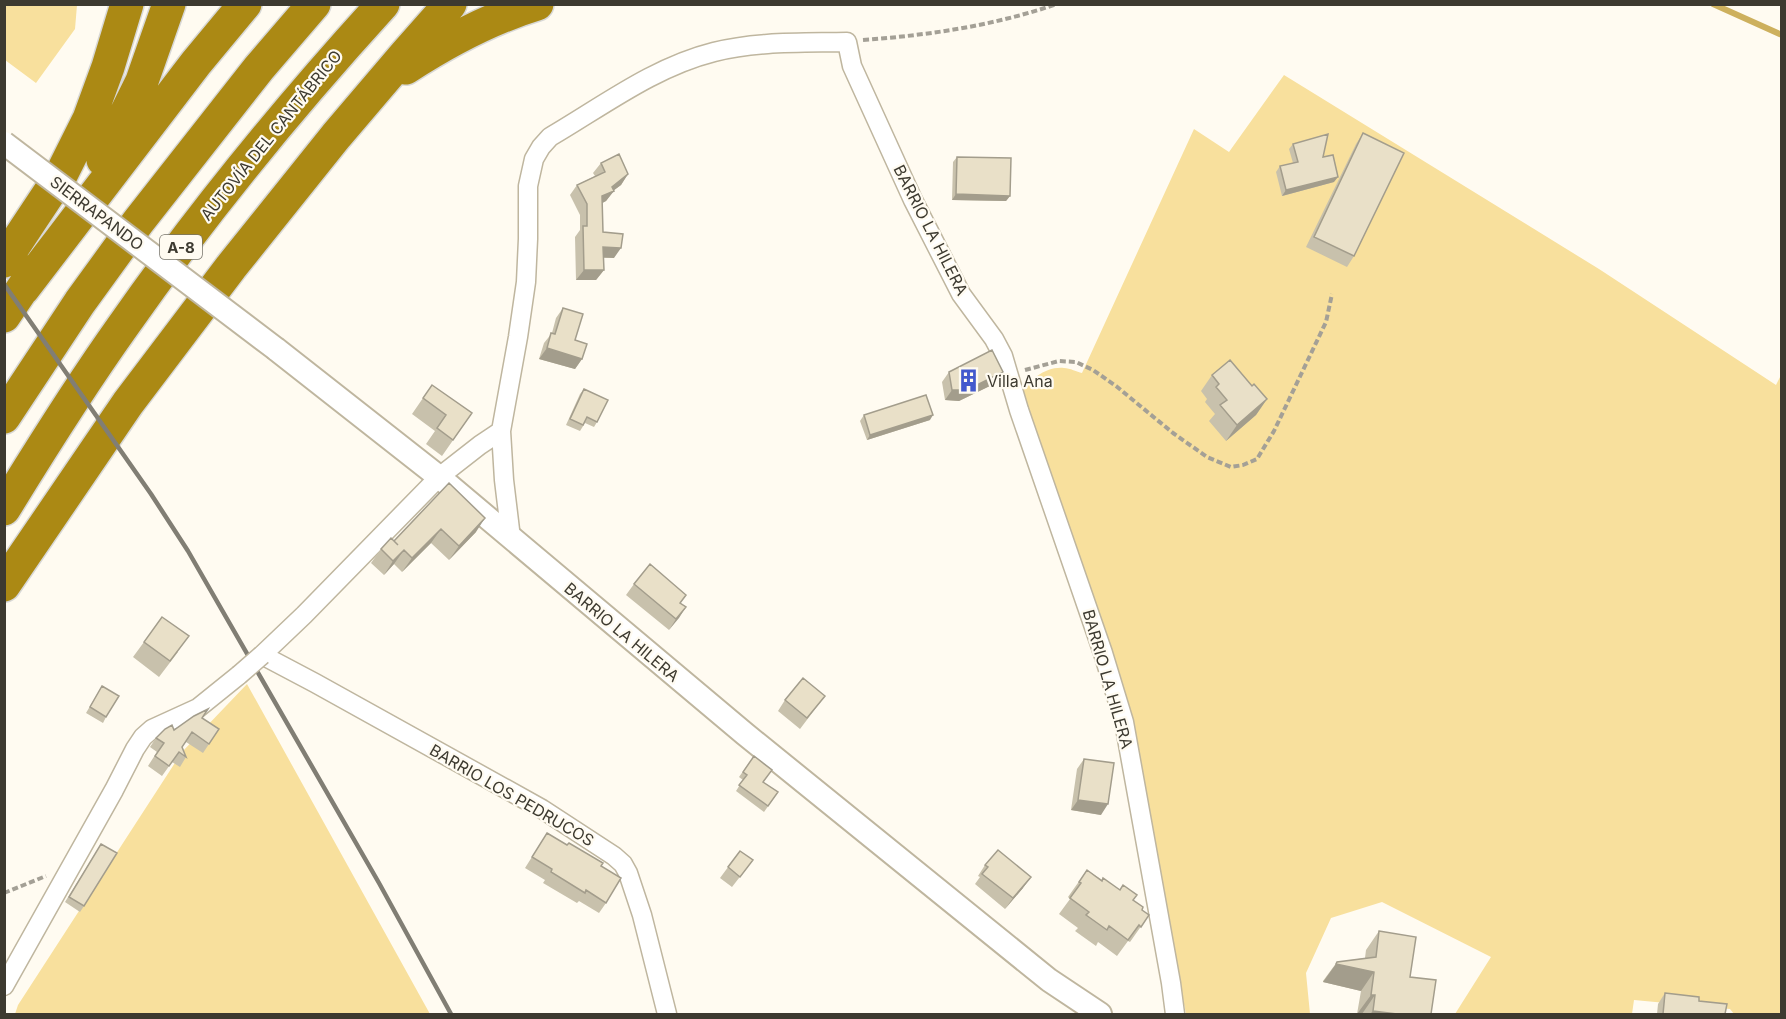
<svg xmlns="http://www.w3.org/2000/svg" width="1786" height="1019" viewBox="0 0 1786 1019" font-family="Inter,sans-serif">
  <style>
    .green { fill: #f8e09d }
    .lines { fill: none; stroke-linecap: round; stroke-linejoin: round }
    .stream { stroke: #cdb05d; stroke-width: 6 }
    .minor-casing { stroke: #bfb69f; stroke-width: 21 }
    .tertiary-casing { stroke: #bfb69f; stroke-width: 26 }
    .motorway-casing { stroke: #d8d8d6; stroke-width: 36 }
    .path { stroke: #a4a096; stroke-width: 4; stroke-dasharray: 6 3; stroke-linecap: butt }
    .minor { stroke: #fff; stroke-width: 18 }
    .tertiary { stroke: #fff; stroke-width: 22 }
    .motorway { stroke: #ab8914; stroke-width: 33 }
    .rail { stroke: #817e74; stroke-width: 4.5 }
    .minor-bridge-casing { stroke: #bfb69f; stroke-width: 21; stroke-linecap: butt }
    .tertiary-bridge-casing { stroke: #bfb69f; stroke-width: 26; stroke-linecap: butt }
    .minor-bridge { stroke: #fff; stroke-width: 18 }
    .tertiary-bridge { stroke: #fff; stroke-width: 22 }
    .wall { fill: #c8c1ac }
    .shaded-wall { fill: #a39d8c }
    .building { fill: #e9e0c8; stroke: #a39d8c; stroke-width: 1.5 }
    .labels { text-anchor: middle; dominant-baseline: central; stroke-width: 4.5; stroke-linejoin: round; paint-order: stroke }
    .shield { fill: #fffbf1; stroke: #77746a; stroke-width: 1.5 }
    .shield-label { font-size: 15px; font-weight: bold; fill: #3d3a30 }
    .street-label { font-size: 16px; fill: #3d3a30; stroke: #fffbf1 }
    .poi-label { font-size: 16px; fill: #3d3a30; stroke: #fffbf1; text-anchor: start }
  </style>
  <rect width="100%" height="100%" fill="#fffbf1"/>
  <path class="green" d="M5,4L77,5L75,29L36,83L5,60Z
    M1284,75L1599,269L1776,385L1781,375V1014H1734L1730,1009L1634,1000L1632,1014H1455L1491,957L1382,902L1331,918L1306,973L1310,1014H1186L1129,730L1020,394C1029,380 1046,366 1064,368C1070,368 1077,372 1082,373L1194,129L1229,152Z
    M247,684L430,1014H15L18,1005L182,752Z"/>
  <g class="lines">
    <path class="stream" d="M1713,4L1782,35"/>
    <defs>
      <path id="minor" d="M501,431L480,445L439,477L304,615L262,655L315,683L542,809L614,856L623,864L628,873L642,915L667,1014
        M511,538L504,480L501,431L518,337L526,282L528,239V186L534,159L541,147L550,137C603,106 654,67 714,52C757,41 803,43 847,42L852,66L913,200L961,294L994,339L1003,356L1019,410L1103,653L1124,722L1171,983L1175,1014
        M4,986L114,790L135,749L143,737L152,729L198,708L239,675"/>
      <path id="tertiary" d="M276,349L439,477L745,734L1049,980L1100,1014"/>
      <path id="motorway" d="M406,68C446,42 491,18 537,4
        M103,160L142,81L169,4
        M4,261L61,175L89,119L108,67L127,4
        M23,289L196,63L245,4
        M4,316L35,270
        M4,417L80,302L138,222L259,68L314,4
        M4,509C42,447 81,385 123,326C202,213 290,106 383,4
        M4,585L128,403L231,267L336,136L405,55L450,4"/>
    </defs>
    <use href="#minor" class="minor-casing"/>
    <use href="#tertiary" class="tertiary-casing"/>
    <use href="#motorway" class="motorway-casing"/>
    <path class="path" d="M863,40C930,35 992,26 1057,4
      M1025,370L1059,361L1076,362L1093,370L1116,386L1173,433L1207,457L1231,467L1243,465L1257,459L1274,431L1326,322L1332,294
      M4,893L46,876"/>
    <use href="#minor" class="minor"/>
    <use href="#tertiary" class="tertiary"/>
    <use href="#motorway" class="motorway"/>
    <path class="rail" d="M4,284L151,494L188,551L379,883L451,1014"/>
    <defs>
      <path id="minor-bridge" d="M239,675L262,655"/>
      <path id="tertiary-bridge" d="M4,143L276,349"/>
    </defs>
    <use href="#minor-bridge" class="minor-bridge-casing"/>
    <use href="#tertiary-bridge" class="tertiary-bridge-casing"/>
    <use href="#minor-bridge" class="minor-bridge"/>
    <use href="#tertiary-bridge" class="tertiary-bridge"/>
  </g>
  <path class="wall" d="M1363,133L1354,256L1347,267L1306,247L1356,144Z
    M1293,144L1323,157L1334,182L1282,196L1276,172L1280,166L1293,163L1289,149Z
    M957,157L1010,196L1006,201L952,200L953,162Z
    M601,163L628,174L621,185L614,190L606,201L602,203L603,232L614,258H603L604,270L596,280H576L575,237L580,230V215L570,195L577,185L595,176L593,173Z
    M563,308L582,359L575,369L539,359L544,343L552,333L556,318Z
    M949,372H1003L996,383L959,401L945,400L942,382Z
    M1212,375L1252,386L1267,399L1256,415L1226,441L1209,421L1215,414L1205,402L1207,399L1201,391Z
    M432,385L472,413L442,456L426,444L435,431L412,414Z
    M584,389L597,422L594,427L585,423L580,431L566,425L580,394Z
    M864,415L930,420L867,440L860,421Z
    M449,483L476,532L449,560L431,543L402,572L394,564L384,575L371,563L381,549L394,541Z
    M634,584L686,595L680,603L686,607L669,630L626,595Z
    M144,642L178,652L159,677L133,657Z
    M102,686L106,717L103,723L86,713Z
    M825,696L800,729L778,711L785,700Z
    M202,718L219,729L203,753L186,742L182,747L186,757L180,767L172,762L162,776L148,766L157,752L150,747L156,738Z
    M754,756L763,782L778,792L764,812L736,791L743,780L739,777Z
    M1084,759L1101,815L1071,810L1077,769Z
    M547,833L601,866L606,903L599,913L579,901L577,903L543,883L545,880L525,868Z
    M101,844L84,906L80,912L65,902Z
    M740,851L753,860L732,887L720,878Z
    M985,865L1023,888L1005,909L975,884L980,877L978,876Z
    M1087,870L1133,900L1142,910L1149,915L1130,942L1128,941L1117,956L1098,942L1096,946L1075,931L1078,928L1059,914L1070,899L1068,897Z
    M1379,931L1410,977L1431,1014H1357L1361,991L1323,982V981L1337,962L1365,958L1366,950Z
    M1665,993L1699,1001L1725,1014H1657L1658,1004Z"/>
  <path class="shaded-wall" d="M628,174L621,185L613,191H614L606,201L595,207L602,196L612,187Z
    M1338,177L1334,182L1282,196L1286,190Z
    M956,194L1010,196L1006,201L952,200Z
    M603,247L621,248L614,258L596,257Z
    M584,270H604L596,280H576Z
    M547,348L582,359L575,369L539,359Z
    M1003,372L996,383L959,401L945,400L952,390Z
    M1267,399L1256,415L1226,441L1237,425Z
    M933,415L930,420L867,440L870,435Z
    M485,518L476,532L449,560L459,546Z
    M441,529L431,543L402,572L412,558Z
    M404,550L394,564L384,575L393,561Z
    M686,607L679,618L669,630L676,619Z
    M1078,800L1108,804L1101,815L1071,810Z
    M1031,877L1023,888L1005,909L1013,898Z
    M1336,964L1374,972L1361,991L1323,982Z
    M1371,995H1375L1362,1014H1357Z
    M1373,1011L1397,1014H1370Z"/>
  <path class="building" d="M1363,133L1404,153L1354,256L1314,237Z
    M1328,134L1323,157L1333,155L1338,177L1286,190L1280,166L1298,162L1293,144Z
    M619,154L628,174L612,187L614,191L602,196L603,232L623,234L621,248L603,247L604,270H584L583,226H587V204L577,185L605,172L601,163Z
    M957,157L1011,158L1010,196L956,194Z
    M563,308L583,314L575,340L587,344L582,359L547,348L551,333L555,334Z
    M992,350L1003,372L967,390H952L949,372Z
    M1230,360L1252,386L1254,384L1267,399L1237,425L1220,405L1227,400L1216,387L1219,384L1212,375Z
    M432,385L472,413L453,440L437,428L446,415L423,398Z
    M584,389L608,400L597,422L587,417L583,425L570,419Z
    M926,395L933,415L870,435L864,415Z
    M449,483L485,518L459,546L441,529L412,558L404,550L393,561L381,549L391,538L398,545L394,541Z
    M650,564L686,595L680,603L686,607L676,619L634,584Z
    M162,617L189,636L170,661L144,642Z
    M803,678L825,696L807,718L785,700Z
    M102,686L119,696L106,717L90,707Z
    M208,709L202,718L219,729L209,744L192,732L182,747L186,757L179,752L169,766L155,756L164,743L156,738L165,729L172,725L174,730L194,716Z
    M754,756L772,770L763,782L778,792L768,806L739,785L747,775L743,772Z
    M1084,759L1114,763L1108,804L1078,800Z
    M547,833L567,845L569,843L603,863L601,866L621,878L606,903L586,890L585,893L551,872L552,869L532,857Z
    M101,844L117,853L84,906L69,897Z
    M998,850L1031,877L1013,898L982,874L988,867L985,865Z
    M740,851L753,860L740,877L728,867Z
    M1087,870L1102,881L1103,878L1120,890L1123,885L1137,895L1133,900L1143,907L1142,910L1149,915L1141,927L1139,925L1128,940L1109,926L1107,930L1086,915L1089,912L1070,898L1081,883L1079,882Z
    M1379,931L1416,937L1410,977L1436,980L1431,1014H1397L1373,1011L1375,995H1371L1374,972L1336,964L1337,962L1376,957Z
    M1665,993L1699,997V1001L1727,1004L1725,1014H1663Z"/>
  <defs>
    <symbol id="building-bare" viewBox="-9 -9 18 18"><path d="M-4-6H4V6H1V3H-1V6H-4ZM-2.5-4.3h1.7v1.8h-1.7ZM.8-4.3h1.7v1.8H.8ZM-2.5-1h1.7V.8h-1.7ZM.8-1h1.7V.8H.8Z" fill="#4359cd" stroke="#fffbf1" stroke-width="2.5" paint-order="stroke"/></symbol>
  </defs>
  <g fill-rule="evenodd">
    <use href="#building-bare" x="952" y="364" width="33" height="33"/>
  </g>
  <g class="labels">
    <rect class="shield" x="160" y="235" width="42" height="24" rx="4.5"/>
    <g class="shield-label">
      <text x="181" y="247">A-8</text>
    </g>
    <g class="street-label">
      <text transform="translate(271 135) rotate(-51)">AUTOVÍA DEL CANTÁBRICO</text>
      <text transform="translate(97 213) rotate(37)">SIERRAPANDO</text>
      <text transform="translate(931 230) rotate(63)">BARRIO LA HILERA</text>
      <text transform="translate(622 632) rotate(40)">BARRIO LA HILERA</text>
      <text transform="translate(1108 679) rotate(74)">BARRIO LA HILERA</text>
      <text transform="translate(512 795) rotate(30)">BARRIO LOS PEDRUCOS</text>
    </g>
    <g class="poi-label">
      <text x="987" y="381">Villa Ana</text>
    </g>
  </g>
  <rect width="1786" height="1019" fill="none" stroke="#3d3a30" stroke-width="12"/>
</svg>
